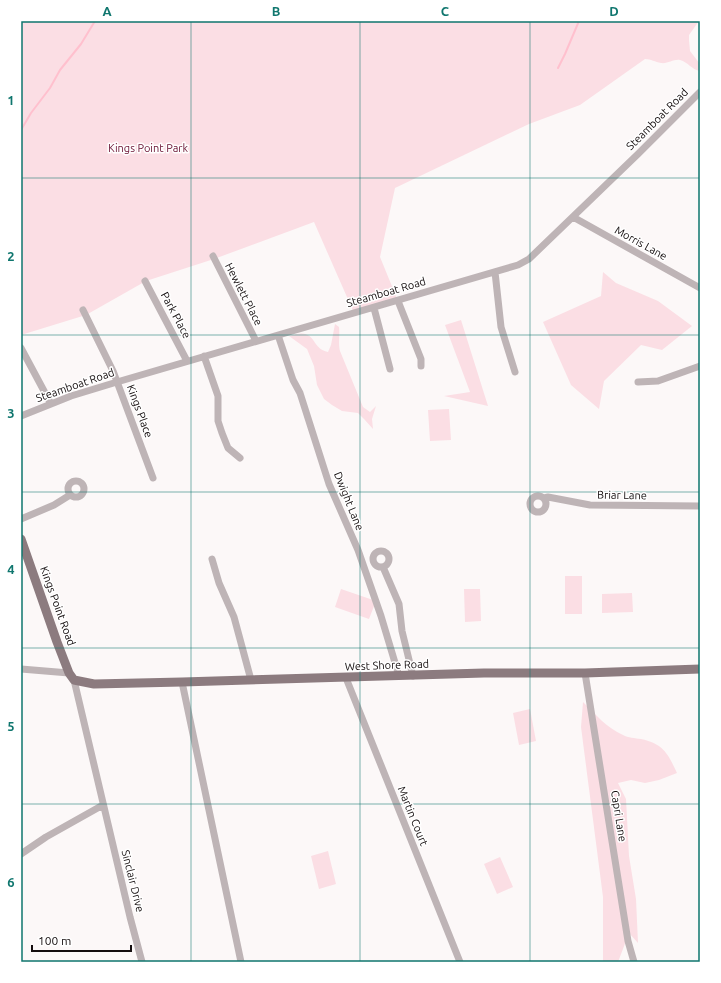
<svg xmlns="http://www.w3.org/2000/svg" width="721" height="983" viewBox="0 0 721 983" font-family="Ubuntu,sans-serif">
  <style>
    .green { fill: #fbdee4 }
    .lines { fill: none; stroke-linecap: round; stroke-linejoin: round }
    .stream { stroke: #ffc0ce; stroke-width: 2 }
    .minor { stroke: #beb4b6; stroke-width: 7 }
    .major { stroke: #8c7b7f; stroke-width: 9 }
    .grid { fill: none; stroke: #0f766e; stroke-width: 1; stroke-opacity: 0.55 }
    .labels { text-anchor: middle; dominant-baseline: central; stroke-width: 3; stroke-linejoin: round; paint-order: stroke }
    .street-label { font-size: 11px; fill: #140d0e; stroke: #fff }
    .park-label { font-size: 11px; fill: #6a1233; stroke: #fff }
    .neatline { fill: none; stroke: #0f766e; stroke-width: 1.5 }
    .grid-label { font-size: 13px; text-anchor: middle; font-weight: bold; fill: #0f766e }
  </style>
  <rect width="100%" height="100%" fill="#fcf8f8"/>
  <path class="green" d="M21,21H699L689,35V40L690,51L700,64V71C692,70 688,62 680,60C673,59 668,64 661,63C655,62 651,59 645,59L580,105L529,124L395,188L380,257L398,301L354,313L314,222L214,259L146,281L86,315L21,335Z
    M603,272L616,283L658,301L692,326L662,350L641,345L604,381L599,409L571,385L543,322L601,296Z
    M461,320L488,406L444,396L470,392L445,325Z
    M335,324L339,327C340,336 338,343 340,351L363,407L370,412L376,406L372,419L373,429L364,419L358,413L342,411L332,405L324,399L317,385L314,366L307,349L289,336C318,326 309,348 328,352L331,345Z
    M449,409L451,440L430,441L428,410Z
    M565,576H582V614H565Z
    M341,589L376,601L369,619L335,607Z
    M464,589H480L481,621L465,622Z
    M632,593L633,612L602,613V594Z
    M583,702C595,714 607,728 623,735C628,738 635,738 641,739C664,744 668,754 677,773L659,780L645,783L631,780L618,783L626,799L629,856L636,899L638,943L629,933L618,962H603V897L581,727Z
    M530,709L536,741L519,745L513,713Z
    M328,851L336,884L319,889L311,856Z
    M500,857L513,887L497,894L484,864Z"/>
  <g class="lines">
    <path class="stream" d="M558,68L565,54L579,21
      M21,130L31,113L50,88L60,70L81,44L95,21"/>
    <path class="minor" d="M573,217L700,288
      M213,256L256,341
      M495,272L501,327L515,372
      M145,281L187,361
      M398,301L421,359V366
      M374,308L390,369
      M83,310L113,371L153,478
      M278,335L293,380L300,393L329,484L358,550L381,616L399,676
      M21,348L51,404
      M204,356L218,396V421L222,433L228,448L240,458
      M638,382L658,381L700,366
      M21,416L71,396L117,382L518,265L529,259L638,154L700,92
      M68 489a8 8 0 1 1 16 0a8 8 0 1 1-16 0Z
      M530 504a8 8 0 1 1 16 0a8 8 0 1 1-16 0Z
      M544,498L548,497L590,505L700,506
      M21,519L54,505L70,495
      M373 559a8 8 0 1 1 16 0a8 8 0 1 1-16 0Z
      M212,559L219,583L234,617L251,680
      M383,567L399,604L402,631L413,676
      M21,669L69,673
      M585,673L628,941L634,962
      M346,678L460,962
      M74,680L130,917L142,962
      M182,682L241,962
      M21,854L46,837L103,805"/>
    <path class="major" d="M21,539L57,642L69,673L74,680L94,684L182,682L484,673H585L700,669"/>
  </g>
  <path class="grid" d="M191,21V962M360,21V962M530,21V962M21,178H700M21,335H700M21,492H700M21,648H700M21,804H700"/>
  <g class="labels">
    <g class="street-label">
      <text transform="translate(657 119) rotate(-45)">Steamboat Road</text>
      <text transform="translate(641 243) rotate(29)">Morris Lane</text>
      <text transform="translate(386 292) rotate(-16)">Steamboat Road</text>
      <text transform="translate(244 294) rotate(63)">Hewlett Place</text>
      <text transform="translate(176 315) rotate(62)">Park Place</text>
      <text transform="translate(75 385) rotate(-19)">Steamboat Road</text>
      <text transform="translate(140 411) rotate(70)">Kings Place</text>
      <text transform="translate(622 495) rotate(1)">Briar Lane</text>
      <text transform="translate(349 501) rotate(68)">Dwight Lane</text>
      <text transform="translate(58 606) rotate(70)">Kings Point Road</text>
      <text transform="translate(387 665) rotate(-2)">West Shore Road</text>
      <text transform="translate(413 816) rotate(68)">Martin Court</text>
      <text transform="translate(619 816) rotate(81)">Capri Lane</text>
      <text transform="translate(133 881) rotate(76)">Sinclair Drive</text>
    </g>
    <g class="park-label">
      <text x="148" y="148">Kings Point Park</text>
    </g>
  </g>
  <rect width="721" height="983" fill="none" stroke="#ffffff" stroke-width="44"/>
  <path d="M32 945v6h99v-6" fill="none" stroke="#140d0e" stroke-width="2"/>
  <text x="38" y="945" font-size="12" fill="#140d0e" stroke="#ffffff" stroke-width="3" paint-order="stroke">100 m</text>
  <rect x="22" y="22" width="677" height="939" class="neatline"/>
  <g class="grid-label">
    <text x="107" y="16">A</text>
    <text x="276" y="16">B</text>
    <text x="445" y="16">C</text>
    <text x="614" y="16">D</text>
    <text x="11" y="105">1</text>
    <text x="11" y="261">2</text>
    <text x="11" y="418">3</text>
    <text x="11" y="574">4</text>
    <text x="11" y="731">5</text>
    <text x="11" y="887">6</text>
  </g>
</svg>
